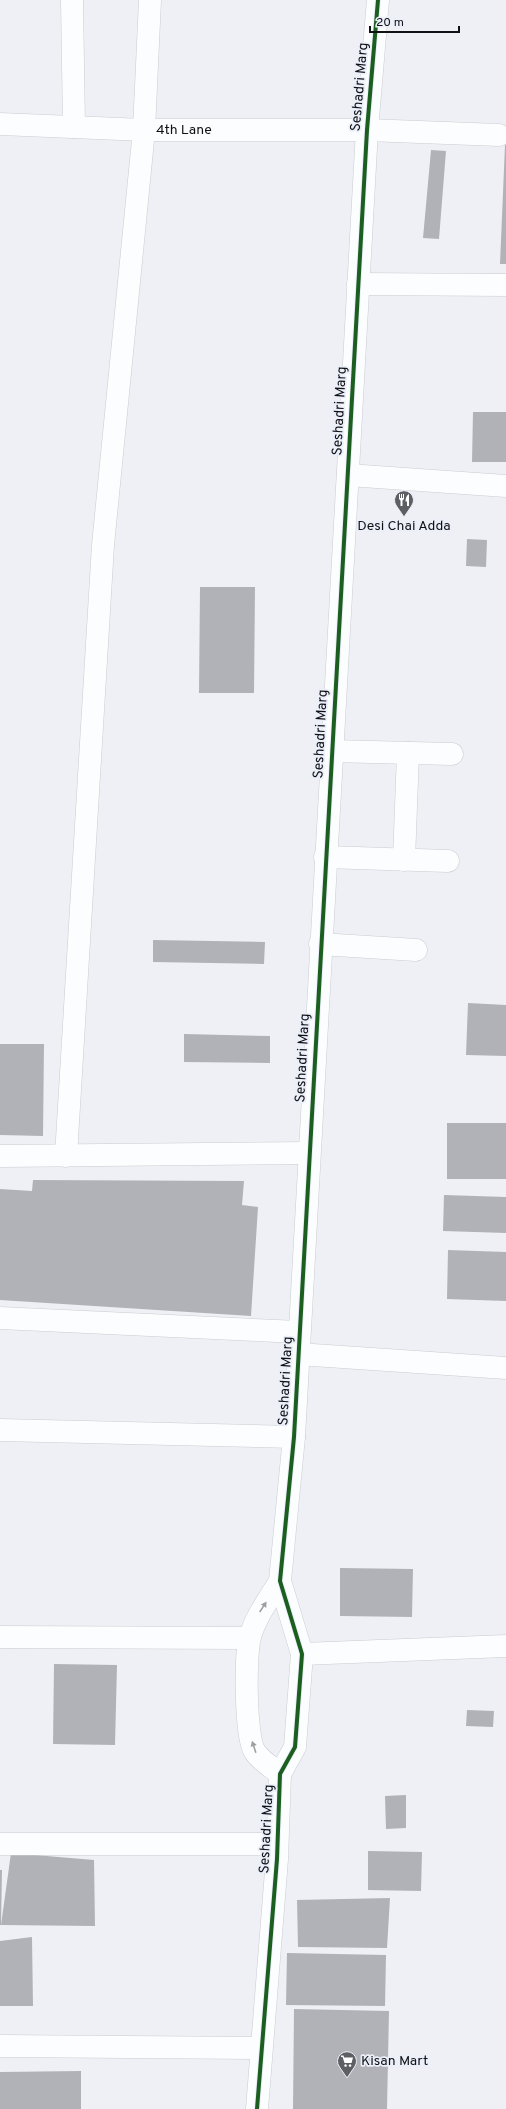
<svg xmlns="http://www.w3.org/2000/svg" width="506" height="2109" viewBox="0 0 506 2109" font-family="Overpass,sans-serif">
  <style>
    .building { fill: #b1b2b7 }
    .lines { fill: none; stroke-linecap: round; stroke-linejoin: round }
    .minor-casing { stroke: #caccd0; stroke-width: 23 }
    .minor { stroke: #fcfdfe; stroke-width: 22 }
    .cycleway-casing { stroke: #ebeffa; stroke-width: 6 }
    .cycleway { stroke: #1b5e20; stroke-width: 4 }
    .oneway { fill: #9e9fa0 }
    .labels { text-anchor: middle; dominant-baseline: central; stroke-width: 3.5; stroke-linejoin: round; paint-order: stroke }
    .street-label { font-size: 14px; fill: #101114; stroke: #ebeffa }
    .poi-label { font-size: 14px; fill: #101114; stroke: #ebeffa }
  </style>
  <rect width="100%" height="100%" fill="#eef0f6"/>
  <path class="building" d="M505,145H506V264H500Z
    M431,150L446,151L439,239L423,238Z
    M473,412H506V462H472Z
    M467,539L487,540L486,567L466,566Z
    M200,587H255L254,693H199Z
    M153,940L265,942L264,964L153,962Z
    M468,1003L506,1005V1056L466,1055Z
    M184,1034L270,1036V1063L184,1062Z
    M0,1044H44L43,1136L0,1135Z
    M447,1123H506V1179H447Z
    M33,1180L244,1181L242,1205L258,1207L251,1316L0,1300V1189L32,1191Z
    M444,1195L506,1197V1233L443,1231Z
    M448,1250L506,1252V1301L447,1299Z
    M340,1568L413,1569L412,1617L340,1616Z
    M54,1664L117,1665L115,1745L53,1744Z
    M467,1710L494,1711L493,1727L466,1726Z
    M406,1795V1828L386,1829L385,1796Z
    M368,1851L422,1852L421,1891L368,1890Z
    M11,1853L94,1860L95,1926L1,1925Z
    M0,1870H2L1,1925H0Z
    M390,1898L387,1948L298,1947L297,1900Z
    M32,1937L33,2006H0V1941Z
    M287,1953L386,1955L385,2006L286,2005Z
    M294,2009L389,2011L387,2109H293Z
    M81,2071V2109H0V2072Z"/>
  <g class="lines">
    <defs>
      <g id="minor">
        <path d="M72,0L74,127"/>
        <path id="s1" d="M0,124L144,130H367L499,135"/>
        <path d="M358,284L506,285"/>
        <path d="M348,475L506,486"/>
        <path d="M331,751L452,754"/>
        <path d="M325,857L448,861"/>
        <path d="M404,860L408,753"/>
        <path d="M320,944L416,950"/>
        <path d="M0,1156L309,1153"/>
        <path d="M66,1156L103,545L144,130L150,0"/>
        <path d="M0,1318L299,1332"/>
        <path d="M298,1354L506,1368"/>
        <path d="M0,1430L294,1437"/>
        <path d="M280,1581C269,1599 256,1616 250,1637C245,1655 245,1738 255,1752C261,1761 273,1768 280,1774"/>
        <path d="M0,1637L249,1638"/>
        <path d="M302,1654L506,1646"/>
        <path d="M0,1844H277"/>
        <path d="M0,2046L261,2048"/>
        <path d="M257,2109L277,1859L280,1774L295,1747L302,1654L280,1581L294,1437L367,130L378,0"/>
      </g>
    </defs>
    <use href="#minor" class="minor-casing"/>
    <use href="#minor" class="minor"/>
    <defs>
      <path id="cycleway" d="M257,2109L277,1859L280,1774L295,1747L302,1654L280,1581L294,1437L367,130L378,0"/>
    </defs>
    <use href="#cycleway" class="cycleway-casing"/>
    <use href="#cycleway" class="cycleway"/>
  </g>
  <defs><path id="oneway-solid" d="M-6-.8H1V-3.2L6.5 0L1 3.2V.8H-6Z"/></defs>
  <g class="oneway">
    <use href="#oneway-solid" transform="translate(263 1607) rotate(-57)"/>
    <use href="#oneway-solid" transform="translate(254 1747) rotate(-108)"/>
  </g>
  <defs>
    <symbol id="restaurant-pin" viewBox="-11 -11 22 30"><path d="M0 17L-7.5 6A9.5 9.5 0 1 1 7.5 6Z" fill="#5e5f63" stroke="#ebeffa"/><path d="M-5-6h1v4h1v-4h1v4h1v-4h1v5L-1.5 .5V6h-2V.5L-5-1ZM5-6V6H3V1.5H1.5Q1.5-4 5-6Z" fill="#fff"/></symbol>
    <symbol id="supermarket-pin" viewBox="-11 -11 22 30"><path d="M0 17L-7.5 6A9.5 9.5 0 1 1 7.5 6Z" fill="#5e5f63" stroke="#ebeffa"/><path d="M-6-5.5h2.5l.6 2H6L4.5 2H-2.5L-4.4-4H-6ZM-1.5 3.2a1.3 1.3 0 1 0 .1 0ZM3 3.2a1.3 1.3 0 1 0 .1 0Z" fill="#fff"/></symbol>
  </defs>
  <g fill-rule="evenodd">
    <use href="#restaurant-pin" x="393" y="489" width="22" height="30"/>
    <use href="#supermarket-pin" x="336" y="2050" width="22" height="30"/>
  </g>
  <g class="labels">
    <g class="street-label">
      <text transform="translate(360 87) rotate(-85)">Seshadri Marg</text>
      <text stroke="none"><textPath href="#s1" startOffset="184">4th Lane</textPath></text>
      <text transform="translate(340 411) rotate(-87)">Seshadri Marg</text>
      <text transform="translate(321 734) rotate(-87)">Seshadri Marg</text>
      <text transform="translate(303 1058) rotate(-87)">Seshadri Marg</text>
      <text transform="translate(286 1381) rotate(-87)">Seshadri Marg</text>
      <text transform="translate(267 1829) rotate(-87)">Seshadri Marg</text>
    </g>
    <g class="poi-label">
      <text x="404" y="526">Desi Chai Adda</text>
      <text x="361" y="2061" text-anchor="start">Kisan Mart</text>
    </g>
  </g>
  <path d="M370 26v6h89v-6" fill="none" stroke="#101114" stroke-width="2"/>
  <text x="376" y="26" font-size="12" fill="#101114" stroke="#ebeffa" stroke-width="3" paint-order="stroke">20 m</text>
</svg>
